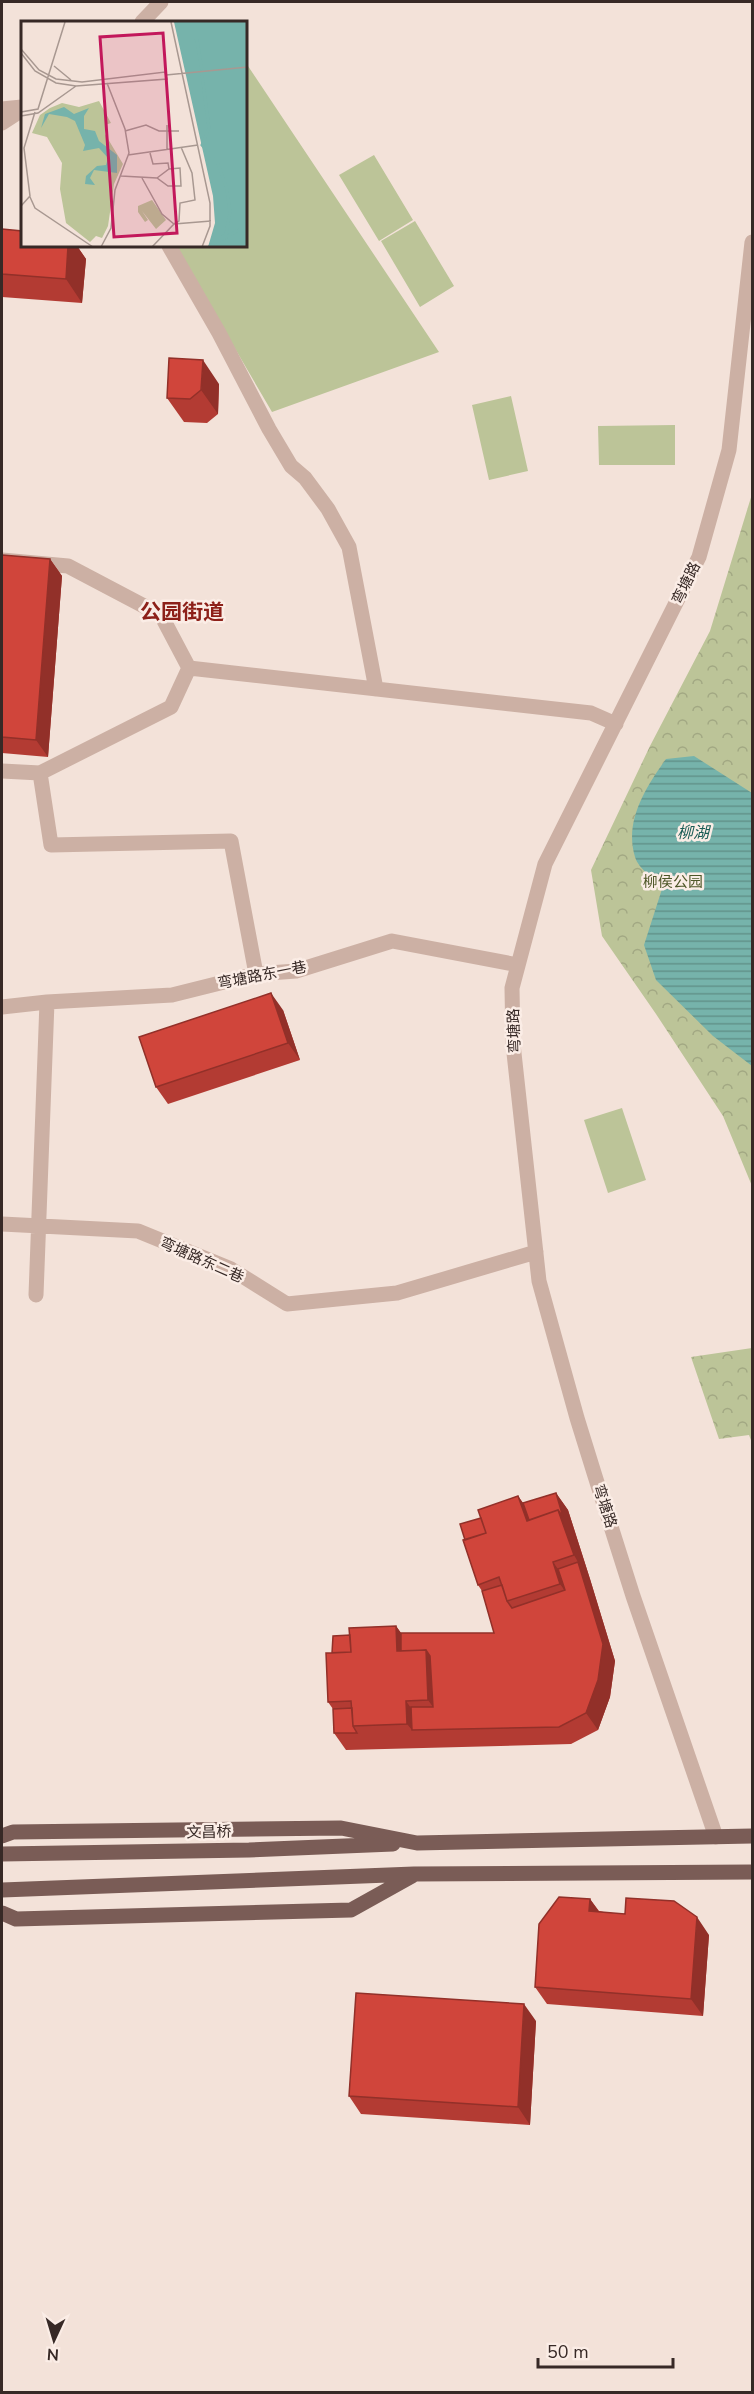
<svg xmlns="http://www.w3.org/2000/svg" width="754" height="2394" viewBox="0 0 754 2394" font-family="'Nunito Sans','Noto Sans SC',sans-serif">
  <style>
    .park { fill: url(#park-crowns) }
    .garden { fill: #bcc498 }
    .water { fill: url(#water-rules) }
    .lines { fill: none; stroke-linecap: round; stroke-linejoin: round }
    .minor { stroke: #ccb0a4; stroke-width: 15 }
    .major { stroke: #7a5c56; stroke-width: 15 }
    .wall { fill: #b33b33 }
    .shaded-wall { fill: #923029 }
    .building { fill: #d0453b; stroke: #923029; stroke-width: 1.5 }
    .labels { text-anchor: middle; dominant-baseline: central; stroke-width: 5; stroke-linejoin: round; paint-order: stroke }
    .street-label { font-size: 15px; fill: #372926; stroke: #fbede6 }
    .park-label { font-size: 15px; fill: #4e5728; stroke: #fbede6 }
    .water-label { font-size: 16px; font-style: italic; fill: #195c55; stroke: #fbede6 }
    .district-label { font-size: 21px; font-weight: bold; fill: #8d2019; stroke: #fbede6 }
    .inset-river { fill: none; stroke: #76b3ab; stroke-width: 3 }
    .inset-road { fill: none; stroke: #a89891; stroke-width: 1.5 }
    .view { fill: #c2185b; fill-opacity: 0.15; stroke: #c2185b; stroke-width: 3 }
    .inset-edge { fill: none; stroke: #372926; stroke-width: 3 }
  </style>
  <defs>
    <pattern id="park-crowns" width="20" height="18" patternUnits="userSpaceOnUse" patternTransform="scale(1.5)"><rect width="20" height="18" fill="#bcc498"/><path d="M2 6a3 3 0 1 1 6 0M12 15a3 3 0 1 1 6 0" fill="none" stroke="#a2a883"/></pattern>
    <pattern id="water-rules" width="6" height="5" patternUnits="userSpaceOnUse" patternTransform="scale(1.5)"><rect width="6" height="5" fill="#76b3ab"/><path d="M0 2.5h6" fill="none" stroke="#62928b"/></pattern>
  </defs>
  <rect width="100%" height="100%" fill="#f3e2d9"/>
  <path class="park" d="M752,494V1186L723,1116L656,1014L602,936L591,870L650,746L710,631Z
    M752,1348V1443L749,1435L719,1439L691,1357Z"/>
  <path class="garden" d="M246,63L439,352L272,412L175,246H246Z
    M374,155L413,220L379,241L339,175Z
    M415,221L454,286L420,307L381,241Z
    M511,396L528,471L489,480L472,405Z
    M675,425V465H599L598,426Z
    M622,1108L646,1180L608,1193L584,1120Z"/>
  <path class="water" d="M694,756L752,793V1066L713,1036L656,980L644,945L662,889C655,880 638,868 635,857C624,821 646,787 666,759Z"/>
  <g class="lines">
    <path class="minor" d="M142,22L161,2
      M2,109L22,107
      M2,123L22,110
      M169,246L219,333L269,429L291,466L305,478L328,509L349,547L376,689
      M2,560L68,566L161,615L189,668
      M189,668L591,713L616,724
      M2,771L40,773L171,707L189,668
      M40,773L51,845L231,841L256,974
      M2,1007L47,1002L172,995L256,974L296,971L392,941L518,965
      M2,1224L138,1231L231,1269L287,1304L397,1293L536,1252
      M36,1295L47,1002
      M716,1837L633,1596L595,1476L577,1418L539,1281L513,1044L512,988L545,864L699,557L729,450L752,242"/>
    <path class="major" d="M2,1836L13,1832L341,1828L417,1843L752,1836
      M2,1854L249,1850L393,1844
      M2,1890L414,1874L752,1872
      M2,1913L16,1919L351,1910L412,1876"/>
  </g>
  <path class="wall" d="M2,229L22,246H77L86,259L82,303L2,297Z
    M219,384L218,414L207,423L184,422L167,398Z
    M2,555L50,559L62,576L48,757L2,753Z
    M283,1010L300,1060L168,1104L156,1087Z
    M556,1493L568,1510L590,1579L615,1661L610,1697L598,1730L571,1744L346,1750L334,1733L333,1709L328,1702L332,1653L350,1635L396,1626L401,1633H494L482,1591L478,1585L465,1540L481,1518L518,1496L523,1503Z
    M590,1899L599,1911L709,1935L703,2016L547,2004L535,1987Z
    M536,2021L530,2125L361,2114L349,2096Z"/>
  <path class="shaded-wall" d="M68,246H77L86,259L82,303L66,279Z
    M203,360L219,384L218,414L201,390Z
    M50,559L62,576L48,757L36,740Z
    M271,993L283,1010L300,1060L288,1043Z
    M556,1493L568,1510L590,1579L615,1661L610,1697L598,1730L586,1713L578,1562L574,1555L558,1510Z
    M518,1496L535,1520L527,1521Z
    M553,1562L570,1586L577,1608L560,1584Z
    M396,1626L413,1650L397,1651Z
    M426,1650L442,1674L445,1724L428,1700Z
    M406,1701L423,1725L412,1730L407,1724Z
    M590,1899L602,1916L589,1911Z
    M697,1917L709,1935L703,2016L691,1999Z
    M524,2004L536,2021L530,2125L518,2107Z"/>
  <path class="building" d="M2,229L22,231V246H68L66,279L2,274Z
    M169,358L203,360L201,390L190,399L167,398Z
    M2,555L50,559L36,740L2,737Z
    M271,993L288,1043L156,1087L139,1037Z
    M556,1493L563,1517L558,1510L529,1520L523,1503Z
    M518,1496L527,1521L558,1510L574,1555L553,1562L560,1584L507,1601L499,1577L478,1585L463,1540L486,1533L478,1510Z
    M481,1518L486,1533L465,1540L460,1524Z
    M578,1562L603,1644L598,1680L586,1713L559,1727L412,1730L411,1707H433L430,1656L426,1650L401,1651V1633H494L482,1591L502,1585L507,1601L512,1608L565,1590L558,1569Z
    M396,1626L397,1651L426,1650L428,1700L406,1701L407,1724L353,1726L351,1701L328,1702L326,1653L351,1652L349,1628Z
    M350,1635L351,1652L332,1653L333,1636Z
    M352,1708L353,1726L357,1733H334L333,1709Z
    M559,1897L590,1899L589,1911L625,1914L626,1898L674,1901L697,1917L691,1999L535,1987L539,1924Z
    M356,1993L524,2004L518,2107L349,2096Z"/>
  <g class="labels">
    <g class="street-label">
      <text transform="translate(686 583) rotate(-64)">弯塘路</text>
      <text transform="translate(262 975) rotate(-11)">弯塘路东一巷</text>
      <text transform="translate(514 1031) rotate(-92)">弯塘路</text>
      <text transform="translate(202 1260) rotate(24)">弯塘路东二巷</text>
      <text transform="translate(605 1506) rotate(72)">弯塘路</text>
      <text transform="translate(209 1832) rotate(-1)">文昌桥</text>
    </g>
    <g class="park-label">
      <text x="673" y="882">柳侯公园</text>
    </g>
    <g class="water-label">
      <text x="693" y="833">柳湖</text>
    </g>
    <g class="district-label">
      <text x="182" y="612">公园街道</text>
    </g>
  </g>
  <g transform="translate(21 21)">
    <rect width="226" height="226" fill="#f3e2d9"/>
    <path d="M78,80L90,102L84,104V113L102,143L93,163L87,205L81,217L75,215L69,221L45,202L39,168L41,142L26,116L11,112L19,94L29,87L41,82L58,86Z" fill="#bcc498"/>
    <path d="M131,179L145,199L135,208L121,190L127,199L124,201L117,191V185Z" fill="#bcc498"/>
    <path d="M153,1H226V226H187L194,202L192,175ZM43,86L53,93L68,87L63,95V108L74,110L78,120L96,134V152L73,149L69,157L74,164L64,163L65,155L76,145L85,144L87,137L78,127L62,130L64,124L54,100L46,96L28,93L20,107L24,93Z" fill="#76b3ab"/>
    <path class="inset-river" d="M157,1L176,19L181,49M181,54L188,107L181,124L197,143L206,168L209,192L205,213L188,226M194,222L218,209H227"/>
    <path class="inset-road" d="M150,1L189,182V205L181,226M0,28L18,49L35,58L61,61L144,51L146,58L55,65L35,62L14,50L0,32M33,45L50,59M145,54L227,46M0,91L17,88L44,1M0,95L17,92L55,65M146,104V128M104,110L125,104L138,110H158M129,132L132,143L147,142L148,148M107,134L177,124M100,155L136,157L147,165H160L159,147L148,148L136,157M121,157L141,193L153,203L158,200L159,182L174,179L171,152L160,126M9,176L14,187L72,226M0,185L9,175L3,127L14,91M80,226L90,207L94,169L108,132L104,108L86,62M131,226L153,203L190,200"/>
    <path class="view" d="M142,12L156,212L93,216L79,16Z"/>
    <rect width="226" height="226" class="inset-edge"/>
  </g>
  <rect width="754" height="2394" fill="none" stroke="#372926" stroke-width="6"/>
  <g transform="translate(54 2340) rotate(184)" stroke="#fbede6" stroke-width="4.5" paint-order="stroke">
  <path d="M0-4.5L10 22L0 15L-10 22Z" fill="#372926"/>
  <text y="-9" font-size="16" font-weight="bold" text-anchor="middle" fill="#372926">N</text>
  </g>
  <path d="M538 2358v9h135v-9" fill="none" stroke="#372926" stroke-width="3"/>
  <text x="547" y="2358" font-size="18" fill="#372926" stroke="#fbede6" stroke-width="4.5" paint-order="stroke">50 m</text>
</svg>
